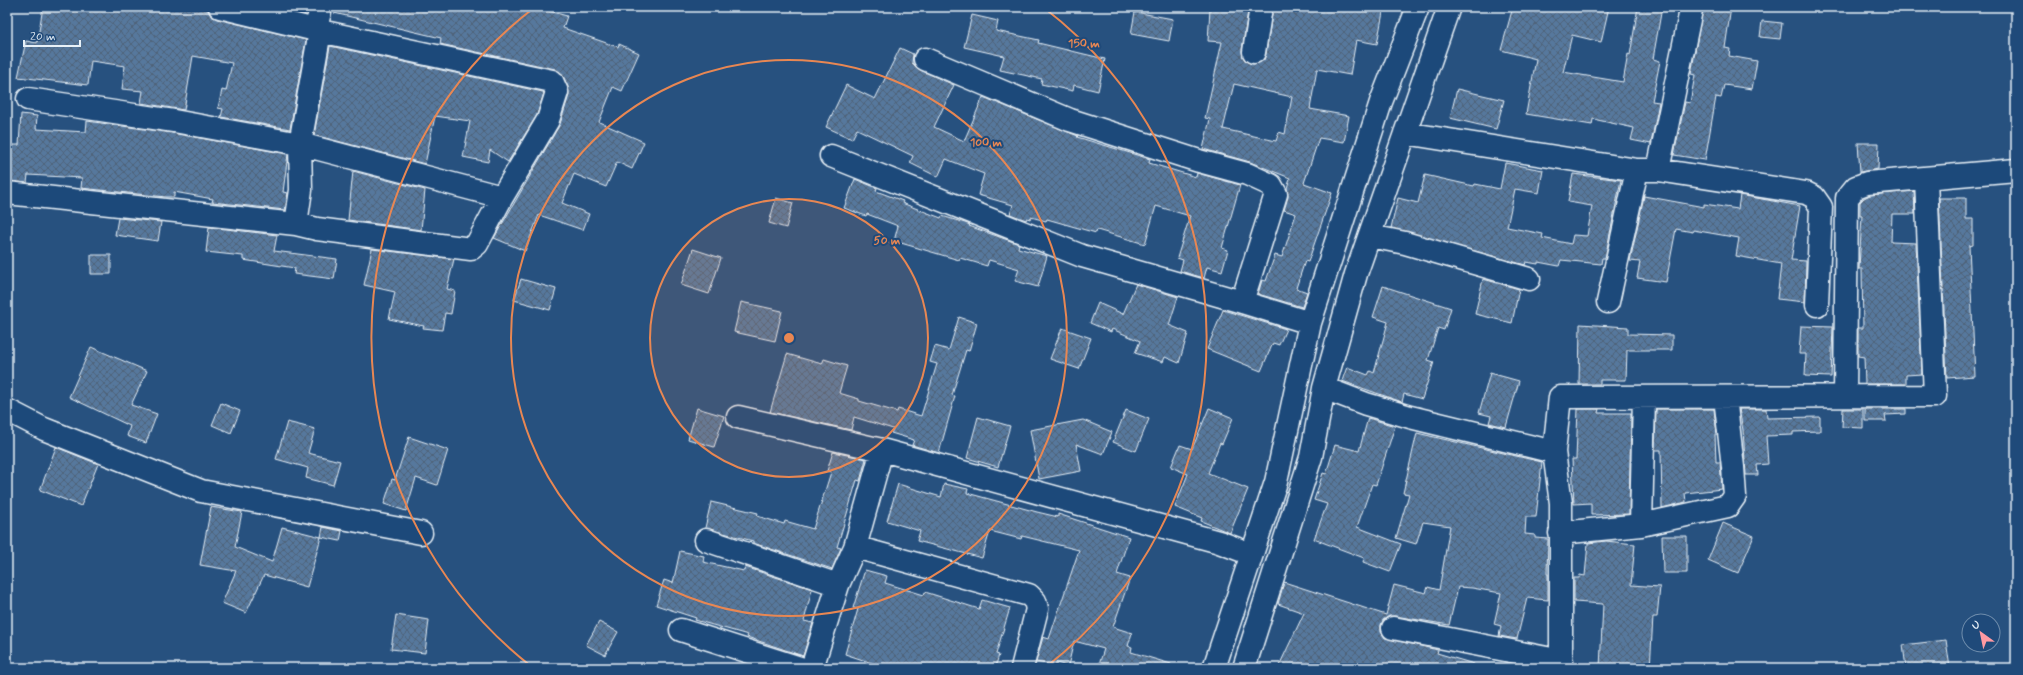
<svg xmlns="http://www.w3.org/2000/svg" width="2023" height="675" viewBox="0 0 2023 675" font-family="Mynerve,sans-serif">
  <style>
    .building { fill: url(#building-cross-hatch); stroke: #e8f1f8; fill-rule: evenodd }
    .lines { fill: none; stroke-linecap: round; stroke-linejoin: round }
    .street-casing { stroke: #e8f1f8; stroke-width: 25 }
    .street { stroke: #1f4a7a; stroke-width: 22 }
    .ring { fill: none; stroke: #e88753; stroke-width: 2 }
    .centre { fill: #e88753; stroke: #1f4a7a; stroke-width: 2 }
    .ring-label { font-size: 12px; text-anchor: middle; font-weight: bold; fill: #e88753; stroke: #1f4a7a; stroke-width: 4; stroke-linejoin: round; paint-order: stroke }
  </style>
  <defs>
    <pattern id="building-cross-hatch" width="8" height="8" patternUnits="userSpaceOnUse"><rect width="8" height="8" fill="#57789d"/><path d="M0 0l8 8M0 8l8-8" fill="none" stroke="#4f6278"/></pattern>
  </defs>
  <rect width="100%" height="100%" fill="#27517f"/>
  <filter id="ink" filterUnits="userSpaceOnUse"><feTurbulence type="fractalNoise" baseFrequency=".025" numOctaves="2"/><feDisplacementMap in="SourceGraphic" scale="8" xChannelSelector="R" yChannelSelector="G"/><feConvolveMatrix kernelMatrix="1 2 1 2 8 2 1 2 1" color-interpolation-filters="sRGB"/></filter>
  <g filter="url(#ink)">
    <path class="building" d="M43,7H188L208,10L211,16L217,19L306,40L290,129L221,117L223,109L218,108L222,90L226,91L232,63L193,56L184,110L141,103L143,91L122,89L125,66L91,61L88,85L18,77L26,41L37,43Z
      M281,7H306L305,15L281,9Z
      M335,7H535L567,16L563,28L618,47L619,44L639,53L622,91L613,87L599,122L644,142L632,169L617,162L606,187L574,174L562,203L589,214L583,230L539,215L525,251L494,238L560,124L569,95L568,87L563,76L555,69L440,44L441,38L334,13Z
      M1273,7H1384L1377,44L1356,40L1350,75L1317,69L1310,109L1349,116L1344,142L1319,138L1304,183L1332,193L1308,262L1305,261L1296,288L1307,292L1302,307L1258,294L1262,280L1266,281L1275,255L1282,257L1296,214L1284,210L1288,197L1287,188L1290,178L1250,162L1203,149L1210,119L1205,118L1222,42L1208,41L1210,9L1248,11L1242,50L1243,57L1246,61L1252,64L1259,63L1264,60L1266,54ZM1234,84L1292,97L1285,134L1279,132L1276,141L1223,129Z
      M1513,7H1609L1601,42L1572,35L1563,72L1623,82L1628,54L1630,55L1638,7H1662L1653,59L1660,61L1652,101L1659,102L1651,144L1631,140L1634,128L1593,119L1592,125L1526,114L1536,59L1501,50Z
      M1703,7H1731L1725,48L1730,49L1729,56L1757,61L1752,89L1724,85L1721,98L1716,97L1705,160L1674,155L1685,102L1690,103L1695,75L1691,74Z
      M1135,12L1173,19L1169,41L1131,34Z
      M972,15L998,21L996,31L1039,40L1038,43L1105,59L1098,91L1074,85L1073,91L1041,84L1042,79L1000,70L1004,56L964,47Z
      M1762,21L1782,23L1780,39L1760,37Z
      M330,46L543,92L544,93L537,115L508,162L490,150L488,162L463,157L470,121L435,116L425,164L314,135Z
      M900,48L913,54L912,63L920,70L954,85L934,127L964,141L983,97L1078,136L1077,137L1150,159L1149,163L1196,177L1197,173L1240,185L1222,248L1228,250L1222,271L1207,267L1204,278L1180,271L1183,260L1177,258L1190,216L1156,206L1145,244L1097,230L1096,233L1047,219L1046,221L1031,217L1030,219L1027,218L1026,220L1010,214L1013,205L978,195L984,174L946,159L938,177L910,163L913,156L857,129L852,139L826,127L846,85L875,99Z
      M1457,89L1504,100L1496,129L1450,118Z
      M21,114L37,116L36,129L86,132L87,121L172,133L288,154L283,192L288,193L285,210L212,202L213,199L174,192V197H166L81,188L82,178L28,175L27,183L9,181L12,145H19Z
      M1858,143H1879L1878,169L1860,172Z
      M1505,163L1543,170L1539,193L1515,189L1507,227L1543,234L1542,238L1571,244L1573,235L1587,236L1592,206L1568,202L1573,174L1621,180L1605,258H1602L1601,264L1561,260L1559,266L1538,262V264L1526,262L1525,265L1391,228L1398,198L1418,203L1425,175L1474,186L1475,184L1500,189Z
      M353,171L425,190L421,230L348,220Z
      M855,179L877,188L876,191L903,201L902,203L941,218L942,216L965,223L970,225L969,226L1019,244L1018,248L1047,256L1038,287L1015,281L1019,269L989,260L987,266L960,258L959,260L894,241L898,226L867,214L866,216L844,208Z
      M1914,191L1915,214H1892L1891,242L1916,243L1922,374L1906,375V384H1865L1864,357L1858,356V328H1863L1862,269H1859L1862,215H1860V202L1864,198L1870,195Z
      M1740,195L1800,206L1791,260L1806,261L1805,302L1777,299L1781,264L1736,256L1739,238L1693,230V232L1676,229L1666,282L1637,278L1640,262L1630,261L1644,196L1704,207V204L1738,209Z
      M776,198L793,203L786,228L769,223Z
      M1939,198H1966V219H1973V245L1969,246L1975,376L1947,378Z
      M118,218L161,222L158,241L115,235Z
      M209,227L277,235L274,251L337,259L334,279L294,274L295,268L243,260V256L206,252Z
      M372,249L454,259L447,289L455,291L451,314L445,313L442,330L423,328L424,326L389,319L395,292L364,285Z
      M693,249L721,258L709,294L681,285Z
      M91,255H111V274H91Z
      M521,279L556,289L550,310L514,300Z
      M1483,279L1519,289L1512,323L1475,314Z
      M1136,284L1178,297L1169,325L1188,333L1179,363L1165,357L1163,362L1135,353L1140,341L1112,329L1111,332L1090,323L1098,303L1123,314Z
      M1383,286L1451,308L1444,330L1438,328L1428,360L1434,362L1422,399L1404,394L1402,402L1342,381L1347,367L1368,375L1370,371L1374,373L1388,322L1373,317Z
      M741,302L782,311L775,341L734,332Z
      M1223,310L1286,329L1279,345L1273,343L1261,371L1207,349Z
      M959,317L977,323L969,351L966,350L952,395L955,396L939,453L912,445L914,440L891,433L893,429L854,417L851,430L770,412L787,354L822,364L824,359L847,366L839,393L859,399V401L897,412L898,409L921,416L937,364L930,362L935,346L949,350Z
      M1580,324L1628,327V334L1672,335V350H1627L1626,380H1600V384H1579Z
      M1801,326L1833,327L1831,377L1805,376L1806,354H1799Z
      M1062,328L1091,338L1079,369L1050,359Z
      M91,347L147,371L131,405L157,414L146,443L127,436L130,426L69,397Z
      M1490,373L1519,381L1506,427L1489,423L1491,416L1479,413Z
      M221,403L240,411L231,433L212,425Z
      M697,408L724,416L714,447L688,439Z
      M1209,408L1233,418L1222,444L1220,443L1208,473L1248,489L1230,533L1201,521L1202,518L1175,507L1188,474L1171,467L1180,445L1192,449Z
      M1578,409H1599L1598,413H1631L1629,514L1591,515V503L1574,504L1572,459H1576Z
      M1656,409H1714L1717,434H1715L1716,462H1720L1722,489L1685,493L1686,502L1662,508L1661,450H1655Z
      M1739,409H1766L1767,418L1820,417V431L1793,432V435L1766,436L1768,464L1757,465L1758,475H1746L1743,430Z
      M1843,409H1863V428L1842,427Z
      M1865,409H1906V414L1885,415L1886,421H1865Z
      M1126,410L1149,419L1136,451L1113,442Z
      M978,417L1010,426L998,467L967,458Z
      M1368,418L1395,426L1376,485L1372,484L1357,527L1401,544L1390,572L1363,562L1364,558L1314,539L1327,504L1314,500L1323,473L1326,474L1335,445L1359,451Z
      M1083,420L1112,432L1103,454L1076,444L1081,471L1039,479L1030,430Z
      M287,422L315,429L308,453L340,461L333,485L306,478L308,468L276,459Z
      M1417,433L1542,462L1536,517H1526L1525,534L1535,535V538L1548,539L1547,574H1548V600L1527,598L1517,639L1499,636L1501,626L1494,624L1501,593L1472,588L1458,587L1449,625L1395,616H1389L1383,620L1381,625V632L1385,638L1438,650L1437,653L1474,664V668H1398L1372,662L1371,668H1278L1304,613L1278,604L1284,582L1386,615L1394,585L1426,593L1428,587L1439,590L1450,526L1423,522L1416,544L1396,538L1409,494L1403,493Z
      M409,437L448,450L437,485L416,478L406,511L384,504L392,479L395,480Z
      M56,447L98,464L81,506L40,490Z
      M833,452L866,459L860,481L857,480L837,547L841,548L832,569L753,543V541L705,528L711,502L758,513L757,516L784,524L785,521L813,529L831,472L827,471Z
      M898,484L941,497L944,484L968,489L967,493L1037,512L1058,517V514L1129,537L1117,574L1130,578L1113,627L1132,633L1128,646L1132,647L1131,652L1171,664L1170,668H1098L1104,649L1074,641L1068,666L1056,663V666L1036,662L1043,637L1049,639L1079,550L1022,536L1021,539L990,531L982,558L917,541L920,531L887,521Z
      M211,507L242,512L235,547L272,562L282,527L321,537L307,587L264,575L246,613L222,603L236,571L200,565Z
      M1723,523L1754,536L1738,573L1708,560Z
      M323,527L342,531L340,541L321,537Z
      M1662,536H1687V573H1663Z
      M1606,541L1635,544L1631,585L1660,587L1657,617H1653L1650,668H1600L1603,604L1574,602V578H1579L1580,575L1585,576L1588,543Z
      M680,551L704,556L703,562L744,571L745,567L812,589L804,621L813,623L803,656L747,637L748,635L695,620L696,618L656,605L664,580L673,583Z
      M865,570L887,576L885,583L924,595L925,592L979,609L982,600L1010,608L996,654L999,655L995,668H882L871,665L872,663L845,654L858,609L853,608Z
      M396,615L429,620L425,653L391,649Z
      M599,622L618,632L605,655L586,645Z
      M1946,640L1950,668H1906L1903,645Z"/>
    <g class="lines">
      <defs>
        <path id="street" d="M316,29L321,7
          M1254,52L1261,7
          M925,59L1070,120L1199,161L1247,174L1271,185L1276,194L1242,302
          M28,99L174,121L300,144L502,197
          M1405,133L1637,170H1658L1806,193L1814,197L1821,207L1817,305
          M831,156L1082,256L1242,302L1310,323
          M1658,170L1691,10
          M7,193L296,224L317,229L463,248L471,249L477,244L502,197L548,120L557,92L552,81L320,31L220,7
          M296,224L301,190L300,144L320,31
          M1370,236L1405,243L1529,279
          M1608,302L1637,170
          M1324,388L1366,404L1410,417L1554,452L1561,503V668
          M1845,396L1847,198L1856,187L1867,183L2016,170
          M7,410L44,429L201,491L421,533
          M738,417L882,450L1219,542L1251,554
          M1554,452L1560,397L1935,396L1926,179
          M1641,525L1644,397
          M1560,533L1641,525L1728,506L1735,496L1733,467L1725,397
          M706,540L838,585
          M855,547L1029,595L1035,601L1037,609L1022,668
          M1393,628L1562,661
          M681,630L800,668
          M812,668L838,585L855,547L882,450
          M1214,668L1276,482L1310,323L1381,102L1418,7
          M1244,668L1311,457L1324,388L1356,274L1449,7"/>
      </defs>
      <use href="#street" class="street-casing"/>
      <use href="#street" class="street"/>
    </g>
  </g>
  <circle cx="789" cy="338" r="139" fill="#e88753" fill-opacity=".12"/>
  <g class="ring">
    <circle cx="789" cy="338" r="139"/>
    <circle cx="789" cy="338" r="278"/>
    <path d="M532 667A417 417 0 0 1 535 7M1043 7A417 417 0 0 1 1046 667"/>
  </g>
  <circle cx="789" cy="338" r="6" class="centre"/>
  <g class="ring-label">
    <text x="1084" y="47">150 m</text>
    <text x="986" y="146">100 m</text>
    <text x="887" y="244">50 m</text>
  </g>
  <rect width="2023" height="675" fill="none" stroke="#1f4a7a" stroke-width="24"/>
  <rect x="12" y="12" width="1999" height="651" fill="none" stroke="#e8f1f8" stroke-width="1.5" filter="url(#ink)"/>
  <g transform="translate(1981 633) rotate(327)"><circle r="19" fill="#1f4a7a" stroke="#6f8dac"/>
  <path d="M0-3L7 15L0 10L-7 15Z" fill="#ff9aa2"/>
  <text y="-6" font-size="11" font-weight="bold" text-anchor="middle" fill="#e8f1f8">U</text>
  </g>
  <path d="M24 40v6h56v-6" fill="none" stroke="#e8f1f8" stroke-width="2"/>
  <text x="30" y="40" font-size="12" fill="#e8f1f8" stroke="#1f4a7a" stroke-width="3" paint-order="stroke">20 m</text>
</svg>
